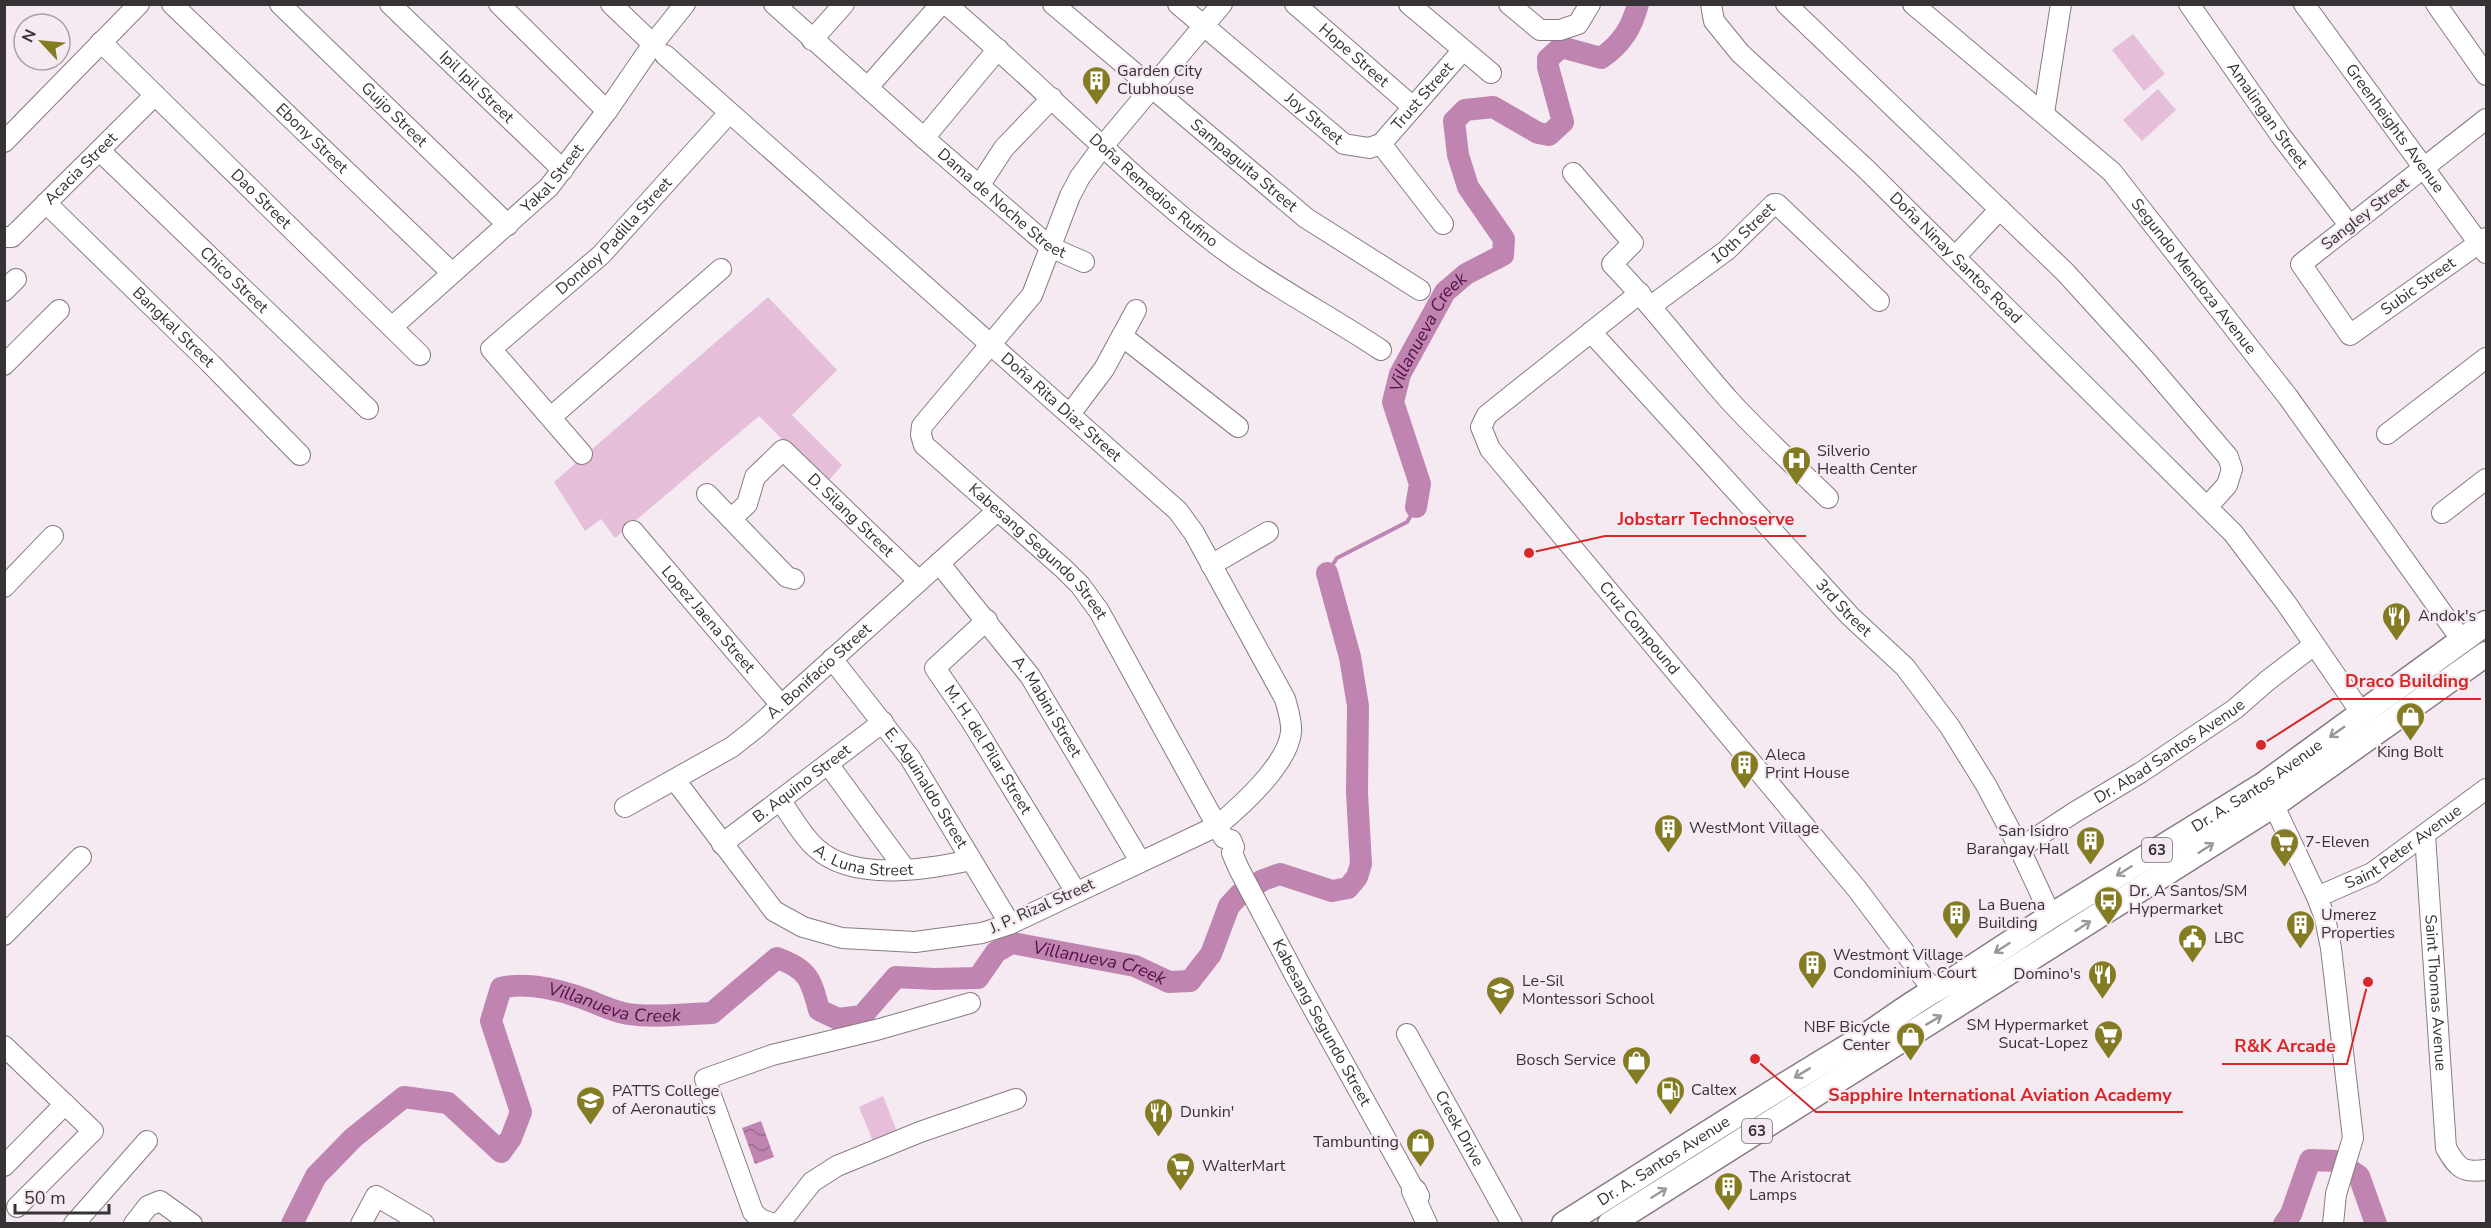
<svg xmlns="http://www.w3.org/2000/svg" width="2491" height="1228" viewBox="0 0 2491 1228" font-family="'Nunito Sans',sans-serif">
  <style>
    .grass { fill: #e5bfda }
    .water { fill: url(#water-waves) }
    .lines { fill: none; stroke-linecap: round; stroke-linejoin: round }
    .stream { stroke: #bf84af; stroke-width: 4 }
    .river { stroke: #bf84af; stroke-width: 22 }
    .minor-casing { stroke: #867b83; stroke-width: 22 }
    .major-casing { stroke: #867b83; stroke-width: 27 }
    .minor { stroke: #fff; stroke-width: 20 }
    .major { stroke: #fff; stroke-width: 24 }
    .oneway { stroke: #9a989a }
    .labels { text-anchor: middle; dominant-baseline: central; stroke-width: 4.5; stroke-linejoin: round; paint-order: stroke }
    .shield { fill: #f6eaf2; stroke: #70696e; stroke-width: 1.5 }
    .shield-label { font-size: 15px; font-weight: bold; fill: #363235 }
    .street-label { font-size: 16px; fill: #363235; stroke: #f6eaf2 }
    .poi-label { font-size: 16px; fill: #363235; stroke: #f6eaf2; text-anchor: start }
    .water-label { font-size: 18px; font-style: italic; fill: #571049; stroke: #f6eaf2 }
    .leader { fill: none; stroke: #d62828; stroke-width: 2 }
    .callout-dot { fill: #d62828; stroke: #f6eaf2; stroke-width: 2 }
    .callout-label { font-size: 18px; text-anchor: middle; font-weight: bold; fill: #d62828; stroke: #f6eaf2; stroke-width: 4.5; stroke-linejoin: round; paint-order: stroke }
  </style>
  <defs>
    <pattern id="water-waves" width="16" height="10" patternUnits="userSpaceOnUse" patternTransform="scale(1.5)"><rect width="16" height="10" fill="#bf84af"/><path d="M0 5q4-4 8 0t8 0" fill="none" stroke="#9c6d8f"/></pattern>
  </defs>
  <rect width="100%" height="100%" fill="#f6eaf2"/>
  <path class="grass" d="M2133,34L2165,74L2144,91L2112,50Z
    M2158,89L2176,110L2142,141L2123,120Z
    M768,297L837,370L792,415L842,465L826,484L759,416L615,538L601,519L585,531L554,482Z
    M883,1096L900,1139L876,1149L859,1107Z"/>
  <path class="water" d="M761,1121L774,1157L755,1164L742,1128Z"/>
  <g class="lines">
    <path class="stream" d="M1327,573L1337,558L1407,522L1416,507"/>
    <g class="river">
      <path id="s1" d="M1416,507L1420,484L1393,402L1400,374L1445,292L1466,274L1503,255L1504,239L1468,187L1458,155L1454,121L1465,110L1493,107L1538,133L1549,135L1563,122L1548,67V59L1561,47L1601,58C1622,44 1632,27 1638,4"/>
      <path id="s2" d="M292,1224L316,1176L353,1138L404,1097L448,1103L501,1152L511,1138L521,1112L491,1021L501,988C525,982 556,989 579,997C595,1002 610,1011 628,1014C655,1018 684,1014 712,1013L777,958C808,969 811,979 819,1010L838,1019L862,1016L896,977L934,979L978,978L996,952L1012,943L1135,966L1169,982L1190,981L1211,954L1229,906L1240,894L1263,880L1280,874L1332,891L1348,888L1357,877L1361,864L1357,793L1358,706L1350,657L1327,573"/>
      <path d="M2284,1224L2291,1214L2310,1160L2337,1161L2359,1176L2376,1224"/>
    </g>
    <defs>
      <g id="minor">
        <path id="s3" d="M172,4L451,272"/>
        <path id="s4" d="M280,4L508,225"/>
        <path id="s5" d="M390,4L563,170"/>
        <path d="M499,4L607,111"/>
        <path d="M611,4L653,44"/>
        <path id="s6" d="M774,4L924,138L1050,247L1084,262"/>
        <path id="s7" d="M946,4C1038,82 1121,170 1216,244C1268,284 1327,314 1381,350"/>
        <path id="s8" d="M1053,4L1306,218L1420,290"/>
        <path id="s9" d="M1178,4L1344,144L1369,148L1381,144"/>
        <path id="s10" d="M1222,4L1103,146L1080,177L1070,196L1032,295L922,426L921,435L924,445L1064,569L1080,585L1099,611L1217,826L1224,838L1231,840L1234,847L1232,853L1239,869L1298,981L1413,1188L1416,1190L1419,1196L1417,1199"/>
        <path id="s11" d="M1295,4L1413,107"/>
        <path d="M1409,4L1491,73"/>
        <path d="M1509,4L1540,30H1560L1578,24L1590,4"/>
        <path id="s12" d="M1711,4L1714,21L1740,53L1865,168L2233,533L2286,603L2362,714"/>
        <path d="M1786,4L2065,272L2147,362L2228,457L2232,469L2227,485L2208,506"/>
        <path id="s13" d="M1913,4L2112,172L2288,397L2463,642"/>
        <path id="s14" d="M2189,4L2281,136L2350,226"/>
        <path id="s15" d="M2304,4L2486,253"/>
        <path d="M2436,4L2486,75"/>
        <path d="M812,40L844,4"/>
        <path id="s16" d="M101,42L420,355"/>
        <path id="s17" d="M665,55L1178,511L1194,533L1285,699C1288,710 1292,721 1291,732C1288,764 1241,806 1217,826L1010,924L982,933L915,942L842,938L803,927L774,911L675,780"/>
        <path d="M868,87L941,4"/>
        <path d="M2044,113L2061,4"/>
        <path id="s18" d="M2486,119L2301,264L2350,335L2486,238"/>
        <path d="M924,138L998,49"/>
        <path d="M4,142L139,4"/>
        <path id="s19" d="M1381,144L1463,50"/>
        <path d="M1381,144L1443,224"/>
        <path id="s20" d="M100,151L368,409"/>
        <path d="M1573,173L1633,243L1612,264C1654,307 1689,355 1729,400C1760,434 1795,466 1828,498"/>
        <path d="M979,186L1004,148L1052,98"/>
        <path id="s21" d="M46,203L211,364L300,455"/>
        <path id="s22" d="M4,237H12L155,95"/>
        <path d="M1955,257L2000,209"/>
        <path d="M4,291L16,279"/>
        <path id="s23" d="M1640,293L1487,415L1481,427L1490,449L1857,889L1933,990"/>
        <path id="s24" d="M1651,306L1727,250L1774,204H1777L1879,301"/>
        <path id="s25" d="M392,327L549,187L607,111L653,44L685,4"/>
        <path id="s26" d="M1591,332L1850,616L1905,667L1950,727L1986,785L2018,845L2051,916"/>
        <path d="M1122,336L1238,427"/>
        <path d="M4,365L59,310"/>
        <path d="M1070,414L1104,369L1136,310"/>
        <path d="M551,417L721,269"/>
        <path d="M2387,434L2486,358"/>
        <path id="s27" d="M582,454L491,349L601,255L729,113"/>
        <path d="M707,494L787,577L794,579"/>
        <path d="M2442,513L2486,479"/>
        <path id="s28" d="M731,519L747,504L755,477L783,450L919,581"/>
        <path id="s29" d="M633,531L781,705"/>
        <path id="s30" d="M939,563L1030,676L1140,861"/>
        <path d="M1211,565L1268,532"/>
        <path d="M4,587L53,536"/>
        <path id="s31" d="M987,620L935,668L970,719L1076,892"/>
        <path id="s32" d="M832,659L910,758L1010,924"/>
        <path d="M828,764L905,869"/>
        <path d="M2268,793L2317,897L2325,918L2331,948L2353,1138L2336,1194L2333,1224"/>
        <path id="s33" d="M780,800C791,815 802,836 816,848C853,882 926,870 971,860"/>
        <path id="s34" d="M625,807L732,747L756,728L997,511"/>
        <path id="s35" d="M2425,835L2446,1148C2458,1169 2463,1173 2486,1170"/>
        <path id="s36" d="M722,844L883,722"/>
        <path id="s37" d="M2020,848L2075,812L2140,773L2235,709L2267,681L2314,645"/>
        <path id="s38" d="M2317,897L2372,873L2486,789"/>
        <path d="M4,935L81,857"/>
        <path id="s39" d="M1407,1034L1512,1224"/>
        <path d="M4,1046L93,1131L17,1207"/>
        <path d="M4,1166L65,1104"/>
        <path d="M1412,1191L1427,1224"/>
        <path d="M74,1224L147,1141"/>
        <path d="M134,1224L148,1206L160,1201L192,1224"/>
        <path d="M361,1224L376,1196L424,1224"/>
        <path d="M774,1224L760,1219L753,1212L705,1079L772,1055L880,1029L970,1003"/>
        <path d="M779,1224L812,1182L837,1166L920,1132L1016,1099"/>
      </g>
      <g id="major">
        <path id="s40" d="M1564,1224C1663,1162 1761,1098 1862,1038C1891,1020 1918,997 1950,982L2051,916L2263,785L2486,623"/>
        <path d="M1610,1224L2275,804L2486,654"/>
      </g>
    </defs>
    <use href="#minor" class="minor-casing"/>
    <use href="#major" class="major-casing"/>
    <use href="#minor" class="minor"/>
    <use href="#major" class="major"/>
  </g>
  <defs><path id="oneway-shaft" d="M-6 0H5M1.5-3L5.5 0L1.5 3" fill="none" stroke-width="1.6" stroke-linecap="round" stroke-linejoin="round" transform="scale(1.5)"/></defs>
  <g class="oneway">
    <use href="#oneway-shaft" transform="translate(2337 732) rotate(145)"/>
    <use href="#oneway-shaft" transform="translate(2206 848) rotate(-33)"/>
    <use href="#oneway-shaft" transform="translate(2124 871) rotate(148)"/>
    <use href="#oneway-shaft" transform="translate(2083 926) rotate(-33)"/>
    <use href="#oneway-shaft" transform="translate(2002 948) rotate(147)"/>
    <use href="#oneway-shaft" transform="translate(1934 1020) rotate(-31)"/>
    <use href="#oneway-shaft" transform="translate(1802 1073) rotate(149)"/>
    <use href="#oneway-shaft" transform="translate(1659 1193) rotate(-32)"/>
  </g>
  <defs>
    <symbol id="building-pin" viewBox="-11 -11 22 30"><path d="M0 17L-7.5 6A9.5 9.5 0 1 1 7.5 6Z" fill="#847c22" stroke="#f6eaf2"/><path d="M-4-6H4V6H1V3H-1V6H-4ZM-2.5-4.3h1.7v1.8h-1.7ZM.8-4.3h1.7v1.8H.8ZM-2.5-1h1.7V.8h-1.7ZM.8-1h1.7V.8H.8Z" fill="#fff"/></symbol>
    <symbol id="hospital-pin" viewBox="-11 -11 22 30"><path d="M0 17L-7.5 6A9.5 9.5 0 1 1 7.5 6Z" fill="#847c22" stroke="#f6eaf2"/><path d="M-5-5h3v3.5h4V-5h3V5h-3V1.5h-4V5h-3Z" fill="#fff"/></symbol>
    <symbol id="restaurant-pin" viewBox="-11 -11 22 30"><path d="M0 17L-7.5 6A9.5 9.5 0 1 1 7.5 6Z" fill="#847c22" stroke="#f6eaf2"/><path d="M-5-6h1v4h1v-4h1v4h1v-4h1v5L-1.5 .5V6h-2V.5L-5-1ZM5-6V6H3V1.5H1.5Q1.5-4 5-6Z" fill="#fff"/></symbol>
    <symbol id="shop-pin" viewBox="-11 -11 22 30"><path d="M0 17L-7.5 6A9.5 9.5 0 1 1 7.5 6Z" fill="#847c22" stroke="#f6eaf2"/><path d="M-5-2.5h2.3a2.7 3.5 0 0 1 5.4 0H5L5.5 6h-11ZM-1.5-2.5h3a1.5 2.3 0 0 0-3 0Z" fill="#fff"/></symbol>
    <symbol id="supermarket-pin" viewBox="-11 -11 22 30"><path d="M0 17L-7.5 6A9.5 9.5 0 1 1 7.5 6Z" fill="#847c22" stroke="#f6eaf2"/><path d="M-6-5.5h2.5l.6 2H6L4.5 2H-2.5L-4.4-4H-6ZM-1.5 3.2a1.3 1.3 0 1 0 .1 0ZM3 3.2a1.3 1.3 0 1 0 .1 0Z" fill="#fff"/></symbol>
    <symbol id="bus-pin" viewBox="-11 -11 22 30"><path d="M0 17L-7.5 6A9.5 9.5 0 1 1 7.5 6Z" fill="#847c22" stroke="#f6eaf2"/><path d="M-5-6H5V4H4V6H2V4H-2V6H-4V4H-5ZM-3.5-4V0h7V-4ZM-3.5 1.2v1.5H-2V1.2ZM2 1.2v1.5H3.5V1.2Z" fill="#fff"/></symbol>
    <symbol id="civic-pin" viewBox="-11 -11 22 30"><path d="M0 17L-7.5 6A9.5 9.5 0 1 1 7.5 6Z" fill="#847c22" stroke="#f6eaf2"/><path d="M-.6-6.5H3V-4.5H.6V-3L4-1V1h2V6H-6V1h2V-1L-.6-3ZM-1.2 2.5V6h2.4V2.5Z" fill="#fff"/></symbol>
    <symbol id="school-pin" viewBox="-11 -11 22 30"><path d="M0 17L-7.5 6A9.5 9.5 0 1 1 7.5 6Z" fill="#847c22" stroke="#f6eaf2"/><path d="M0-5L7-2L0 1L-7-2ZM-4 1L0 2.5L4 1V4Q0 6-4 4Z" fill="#fff"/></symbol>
    <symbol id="fuel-pin" viewBox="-11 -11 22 30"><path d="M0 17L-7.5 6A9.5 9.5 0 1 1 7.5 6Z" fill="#847c22" stroke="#f6eaf2"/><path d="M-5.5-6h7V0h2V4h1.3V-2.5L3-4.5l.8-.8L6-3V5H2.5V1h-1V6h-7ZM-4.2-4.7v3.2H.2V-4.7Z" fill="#fff"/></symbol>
    <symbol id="university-pin" viewBox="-11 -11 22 30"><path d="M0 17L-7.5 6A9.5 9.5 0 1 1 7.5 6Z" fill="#847c22" stroke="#f6eaf2"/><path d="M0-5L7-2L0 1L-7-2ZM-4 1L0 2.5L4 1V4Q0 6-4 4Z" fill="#fff"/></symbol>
  </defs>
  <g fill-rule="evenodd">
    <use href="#building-pin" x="1080" y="64" width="33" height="45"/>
    <use href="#hospital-pin" x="1780" y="444" width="33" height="45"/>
    <use href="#restaurant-pin" x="2380" y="600" width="33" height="45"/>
    <use href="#shop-pin" x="2394" y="700" width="33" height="45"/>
    <use href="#building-pin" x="1728" y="748" width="33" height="45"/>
    <use href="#building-pin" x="1652" y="812" width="33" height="45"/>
    <use href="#building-pin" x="2074" y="824" width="33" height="45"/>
    <use href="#supermarket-pin" x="2268" y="826" width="33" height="45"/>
    <use href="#bus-pin" x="2092" y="884" width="33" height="45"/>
    <use href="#building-pin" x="1940" y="898" width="33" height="45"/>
    <use href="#building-pin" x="2284" y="908" width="33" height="45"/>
    <use href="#civic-pin" x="2176" y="922" width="33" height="45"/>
    <use href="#building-pin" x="1796" y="948" width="33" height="45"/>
    <use href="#restaurant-pin" x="2086" y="958" width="33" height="45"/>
    <use href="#school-pin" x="1484" y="974" width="33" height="45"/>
    <use href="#supermarket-pin" x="2092" y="1018" width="33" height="45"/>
    <use href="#shop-pin" x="1894" y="1020" width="33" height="45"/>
    <use href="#shop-pin" x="1620" y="1044" width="33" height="45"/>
    <use href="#fuel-pin" x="1654" y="1074" width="33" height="45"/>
    <use href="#university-pin" x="574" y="1084" width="33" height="45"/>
    <use href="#restaurant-pin" x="1142" y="1096" width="33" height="45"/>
    <use href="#shop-pin" x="1404" y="1126" width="33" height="45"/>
    <use href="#supermarket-pin" x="1164" y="1150" width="33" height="45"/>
    <use href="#building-pin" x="1712" y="1170" width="33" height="45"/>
  </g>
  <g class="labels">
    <g class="shield">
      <rect x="2142" y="838" width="30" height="24" rx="4.5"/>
      <rect x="1742" y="1119" width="30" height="24" rx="4.5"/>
    </g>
    <g class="shield-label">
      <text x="2157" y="850">63</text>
      <text x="1757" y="1131">63</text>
    </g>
    <g class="street-label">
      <text stroke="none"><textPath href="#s11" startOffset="78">Hope Street</textPath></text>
      <text stroke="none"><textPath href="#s5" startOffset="120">Ipil Ipil Street</textPath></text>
      <text stroke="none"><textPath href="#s19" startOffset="63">Trust Street</textPath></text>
      <text stroke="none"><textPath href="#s4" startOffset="159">Guijo Street</textPath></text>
      <text stroke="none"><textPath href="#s14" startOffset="136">Amalingan Street</textPath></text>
      <text stroke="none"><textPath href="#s9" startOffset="178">Joy Street</textPath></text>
      <text stroke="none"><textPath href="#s15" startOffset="154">Greenheights Avenue</textPath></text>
      <text stroke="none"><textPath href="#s3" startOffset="194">Ebony Street</textPath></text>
      <text stroke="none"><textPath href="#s8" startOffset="250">Sampaguita Street</textPath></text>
      <text stroke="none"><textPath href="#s22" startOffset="105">Acacia Street</textPath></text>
      <text stroke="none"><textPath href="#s25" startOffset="219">Yakal Street</textPath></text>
      <text stroke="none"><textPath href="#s7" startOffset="279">Doña Remedios Rufino</textPath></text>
      <text stroke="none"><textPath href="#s16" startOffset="224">Dao Street</textPath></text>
      <text stroke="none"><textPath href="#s6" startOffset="303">Dama de Noche Street</textPath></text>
      <text transform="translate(2365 214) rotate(-38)">Sangley Street</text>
      <text stroke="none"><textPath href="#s27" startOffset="306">Dondoy Padilla Street</textPath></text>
      <text stroke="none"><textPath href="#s24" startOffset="117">10th Street</textPath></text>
      <text stroke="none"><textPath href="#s12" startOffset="356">Doña Ninay Santos Road</textPath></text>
      <text stroke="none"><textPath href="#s13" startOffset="393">Segundo Mendoza Avenue</textPath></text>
      <text stroke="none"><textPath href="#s20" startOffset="186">Chico Street</textPath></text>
      <text stroke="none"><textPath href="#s18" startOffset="405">Subic Street</textPath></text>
      <text stroke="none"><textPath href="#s21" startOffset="178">Bangkal Street</textPath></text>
      <text stroke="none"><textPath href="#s17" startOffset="530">Doña Rita Diaz Street</textPath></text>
      <text stroke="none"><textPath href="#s28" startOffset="183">D. Silang Street</textPath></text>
      <text stroke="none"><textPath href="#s10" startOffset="698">Kabesang Segundo Street</textPath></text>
      <text stroke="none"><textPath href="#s26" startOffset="374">3rd Street</textPath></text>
      <text stroke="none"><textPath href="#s29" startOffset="116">Lopez Jaena Street</textPath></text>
      <text stroke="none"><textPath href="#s23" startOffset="466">Cruz Compound</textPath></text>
      <text stroke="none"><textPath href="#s34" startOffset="238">A. Bonifacio Street</textPath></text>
      <text stroke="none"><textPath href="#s30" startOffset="180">A. Mabini Street</textPath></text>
      <text stroke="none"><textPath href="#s31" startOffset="168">M. H. del Pilar Street</textPath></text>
      <text stroke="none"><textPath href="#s37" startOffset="178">Dr. Abad Santos Avenue</textPath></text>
      <text stroke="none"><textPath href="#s36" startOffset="100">B. Aquino Street</textPath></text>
      <text stroke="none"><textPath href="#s40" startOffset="820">Dr. A. Santos Avenue</textPath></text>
      <text stroke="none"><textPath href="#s32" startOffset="160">E. Aguinaldo Street</textPath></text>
      <text stroke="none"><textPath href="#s38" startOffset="100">Saint Peter Avenue</textPath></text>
      <text stroke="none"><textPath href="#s33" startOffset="111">A. Luna Street</textPath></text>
      <text transform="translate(1042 906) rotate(-24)">J. P. Rizal Street</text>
      <text stroke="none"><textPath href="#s35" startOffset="158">Saint Thomas Avenue</textPath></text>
      <text stroke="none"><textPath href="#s10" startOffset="1256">Kabesang Segundo Street</textPath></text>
      <text stroke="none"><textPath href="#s39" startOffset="108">Creek Drive</textPath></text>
      <text stroke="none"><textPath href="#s40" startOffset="118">Dr. A. Santos Avenue</textPath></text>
    </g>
    <g class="poi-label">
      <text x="1117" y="71">Garden City<tspan x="1117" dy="18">Clubhouse</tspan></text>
      <text x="1817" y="451">Silverio<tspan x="1817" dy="18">Health Center</tspan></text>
      <text x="2418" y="616">Andok's</text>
      <text x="2410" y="752" text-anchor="middle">King Bolt</text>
      <text x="1765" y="755">Aleca<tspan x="1765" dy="18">Print House</tspan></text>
      <text x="1689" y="828">WestMont Village</text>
      <text x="2069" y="831" text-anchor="end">San Isidro<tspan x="2069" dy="18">Barangay Hall</tspan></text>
      <text x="2305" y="842">7-Eleven</text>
      <text x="2129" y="891">Dr. A Santos/SM<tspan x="2129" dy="18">Hypermarket</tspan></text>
      <text x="1978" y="905">La Buena<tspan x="1978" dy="18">Building</tspan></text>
      <text x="2321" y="915">Umerez<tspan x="2321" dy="18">Properties</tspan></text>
      <text x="2214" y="938">LBC</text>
      <text x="1833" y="955">Westmont Village<tspan x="1833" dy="18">Condominium Court</tspan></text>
      <text x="2081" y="974" text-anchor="end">Domino's</text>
      <text x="1522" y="981">Le-Sil<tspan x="1522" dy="18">Montessori School</tspan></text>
      <text x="2088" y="1025" text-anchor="end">SM Hypermarket<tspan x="2088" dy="18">Sucat-Lopez</tspan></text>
      <text x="1890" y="1027" text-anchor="end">NBF Bicycle<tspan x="1890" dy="18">Center</tspan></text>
      <text x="1616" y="1060" text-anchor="end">Bosch Service</text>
      <text x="1691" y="1090">Caltex</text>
      <text x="612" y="1091">PATTS College<tspan x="612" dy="18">of Aeronautics</tspan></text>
      <text x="1180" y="1112">Dunkin'</text>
      <text x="1399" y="1142" text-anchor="end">Tambunting</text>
      <text x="1202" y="1166">WalterMart</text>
      <text x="1749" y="1177">The Aristocrat<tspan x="1749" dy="18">Lamps</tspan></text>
    </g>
    <g class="water-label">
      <text stroke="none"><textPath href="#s1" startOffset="189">Villanueva Creek</textPath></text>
      <text stroke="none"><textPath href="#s2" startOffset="1155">Villanueva Creek</textPath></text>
      <text stroke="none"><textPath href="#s2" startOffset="580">Villanueva Creek</textPath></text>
    </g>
  </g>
  <path class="leader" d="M1529 553L1605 536H1806M2261 745L2333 699H2481M2368 982L2347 1064H2222M1755 1059L1816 1112H2183"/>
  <g class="callout-dot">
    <circle cx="1529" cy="553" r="6"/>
    <circle cx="2261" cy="745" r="6"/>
    <circle cx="2368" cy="982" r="6"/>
    <circle cx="1755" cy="1059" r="6"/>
  </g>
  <g class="callout-label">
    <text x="1706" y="525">Jobstarr Technoserve</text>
    <text x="2407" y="687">Draco Building</text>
    <text x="2285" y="1052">R&amp;K Arcade</text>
    <text x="2000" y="1101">Sapphire International Aviation Academy</text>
  </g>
  <rect width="2491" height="1228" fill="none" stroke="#363235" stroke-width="12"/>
  <g transform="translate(42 42) rotate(296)"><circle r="28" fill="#f6eaf2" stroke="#a9a0a6" stroke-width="1.5"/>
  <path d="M0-4.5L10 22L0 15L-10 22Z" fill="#847c22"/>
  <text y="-9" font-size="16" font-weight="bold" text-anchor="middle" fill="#363235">N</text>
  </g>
  <path d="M15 1204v9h94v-9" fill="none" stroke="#363235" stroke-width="3"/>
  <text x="24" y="1204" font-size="18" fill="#363235" stroke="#f6eaf2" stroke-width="4.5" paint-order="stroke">50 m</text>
</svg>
